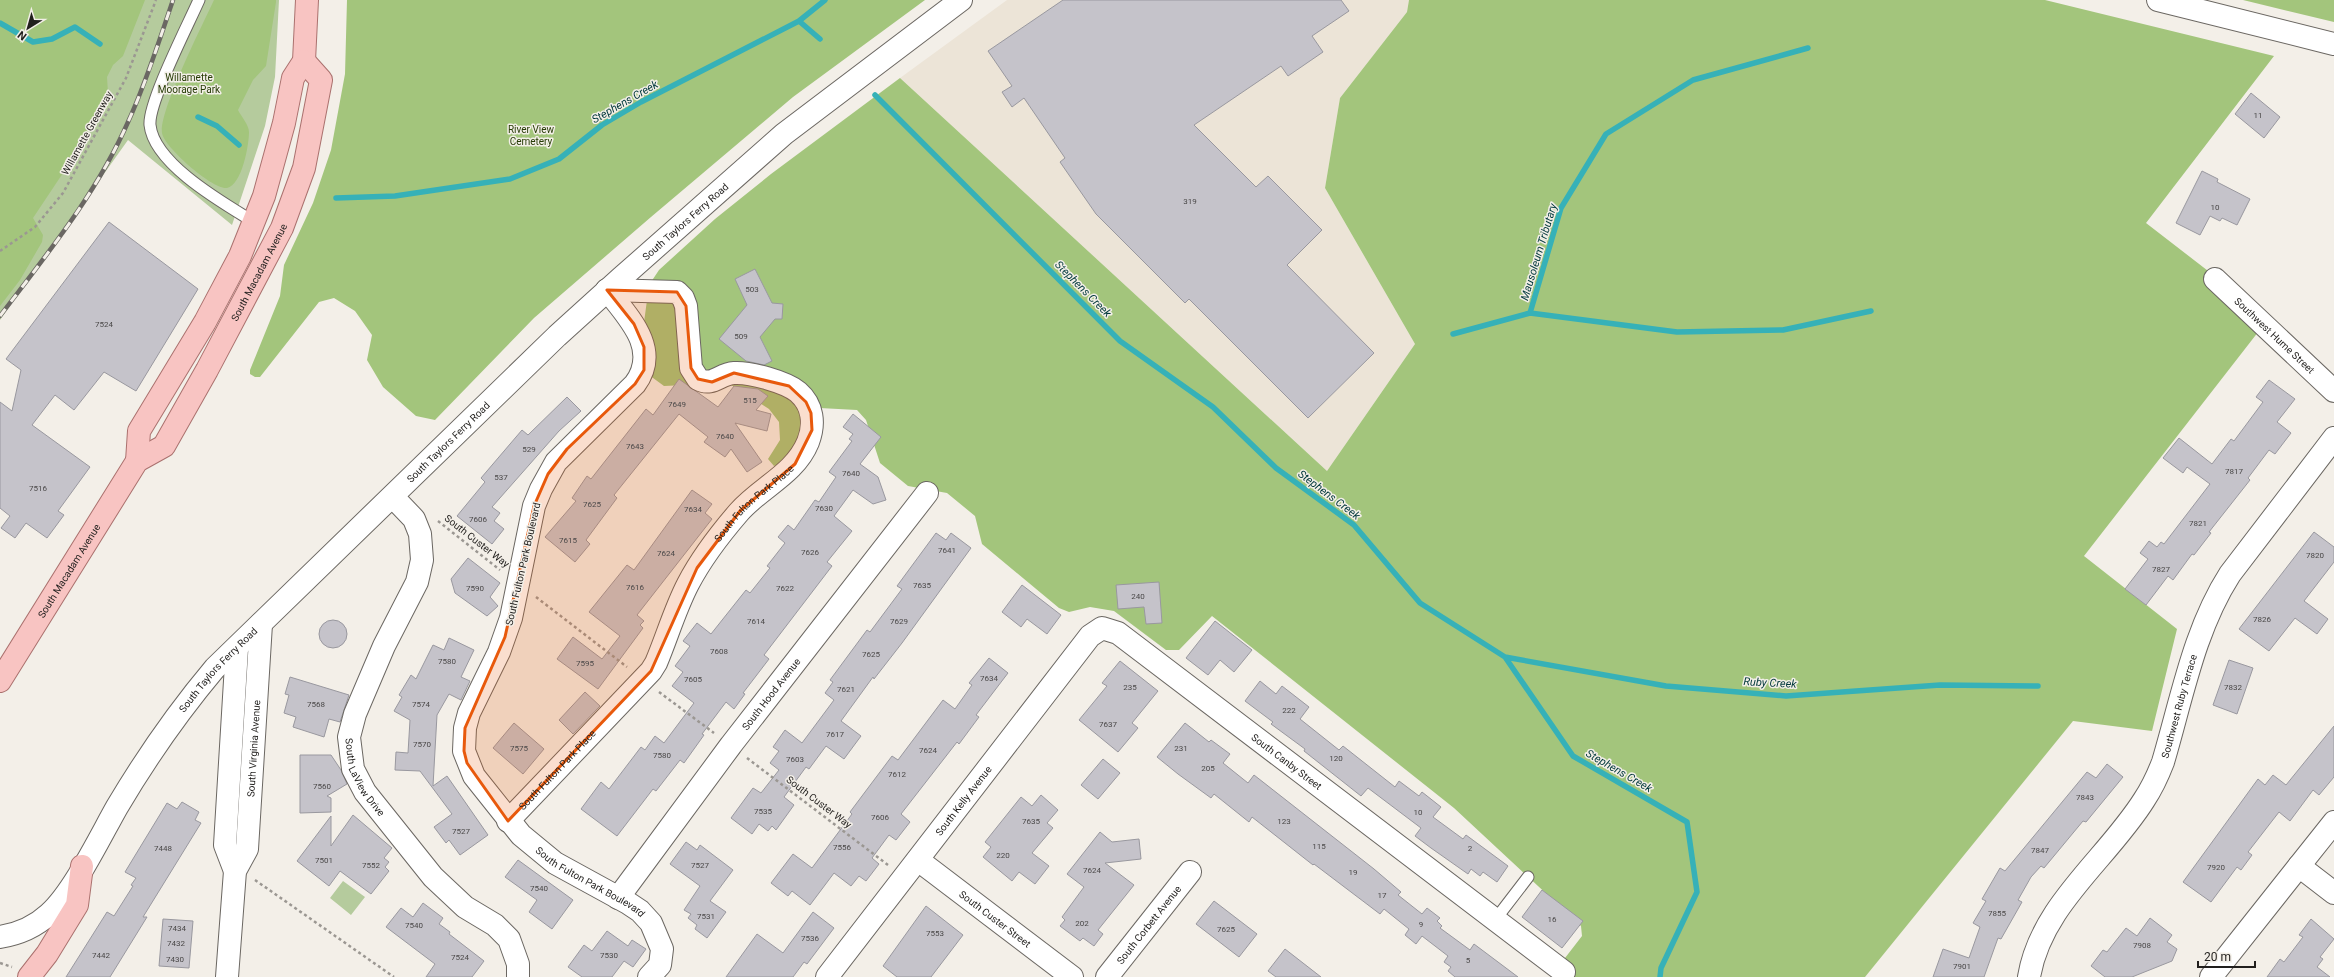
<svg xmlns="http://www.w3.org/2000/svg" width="2334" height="977" viewBox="0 0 2334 977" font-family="Roboto,sans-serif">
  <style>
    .built { fill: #ece4d7 }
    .green { fill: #b5cb9d }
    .forest { fill: #a3c57c }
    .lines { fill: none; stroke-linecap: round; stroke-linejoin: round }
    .stream { stroke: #36b1b8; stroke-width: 5.5 }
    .building { fill: #c5c3ca; stroke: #99989f }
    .lane-casing { stroke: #6b6762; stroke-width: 13 }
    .street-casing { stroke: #6b6762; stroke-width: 24 }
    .secondary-casing { stroke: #6b6762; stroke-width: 24 }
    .primary-casing { stroke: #aa716e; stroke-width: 24 }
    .path { stroke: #9b9792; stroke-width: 2.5; stroke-dasharray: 3 3; stroke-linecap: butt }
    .lane { stroke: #fff; stroke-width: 11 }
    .street { stroke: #fff; stroke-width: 22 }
    .secondary { stroke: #fff; stroke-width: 22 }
    .primary { stroke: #f8c4c2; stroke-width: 22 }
    .rail-casing { stroke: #6a6763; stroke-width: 4.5 }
    .rail { stroke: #f3efe8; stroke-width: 3; stroke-dasharray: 9; stroke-linecap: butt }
    .marked { fill: #e8590c; fill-opacity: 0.2; stroke: #e8590c; stroke-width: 3; stroke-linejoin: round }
    .labels { text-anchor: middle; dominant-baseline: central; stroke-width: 3; stroke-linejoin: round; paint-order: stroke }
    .number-label { font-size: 8px; fill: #4a4848 }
    .park-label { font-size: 10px; fill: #273c06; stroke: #f3efe8 }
    .street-label { font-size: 10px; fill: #211f1d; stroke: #f3efe8 }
    .water-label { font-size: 11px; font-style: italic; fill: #00383b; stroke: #f3efe8 }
  </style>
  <rect width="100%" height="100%" fill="#f3efe8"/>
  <path class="built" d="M1007,0H1409L1407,12L1340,98L1325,188L1415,344L1327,471L900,78Z"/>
  <path class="green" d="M0,0H279L275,77L265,126L232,225L128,140L0,320Z
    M343,881L365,897L351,915L330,898Z"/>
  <path class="forest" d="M0,0H145L123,56L113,65L107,77L108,93L79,149L33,218L43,235L42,242L20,280L0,306Z
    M214,0H276V2L266,66L253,80L238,110C241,116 249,125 249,132C249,145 242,185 227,188C213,190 164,147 162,133C159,111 203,24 214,0Z
    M347,0H925L793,97L651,217L534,318L435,420L416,416L383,387L367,360L372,335L355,311L334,298L319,302L260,377H255L250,374V370L280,296L284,265L313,203L331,150L345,74Z
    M1409,0H2045L2274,56L2146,223L2269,318L2084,556L2177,629L2152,731L2073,721L1865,977H1572L1565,958L1582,936L1581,926L1454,808L1212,616L1179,650H1166L1114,611L1090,607L1069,612L1059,608L982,544L975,516L947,493L908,486L880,463L866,420L857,410L801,407C801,431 801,457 774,466L768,459L780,440L779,422L769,409L728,383L664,386L649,375L643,330L649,285L659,270L715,219L771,174L900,78L1327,471L1415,344L1325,188L1340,98L1407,12Z
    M2243,0H2334V22Z"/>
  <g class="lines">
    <path class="stream" d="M799,21L825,0
      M0,23L33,42L52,39L75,27L100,44
      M875,95L1120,341L1213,407L1276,468L1354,525L1420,603L1505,657L1573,756L1687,822L1697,892L1661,968L1660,977
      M198,117L217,126L239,145
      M336,198L395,196L510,179L559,159L602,125L641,102L799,21L820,39
      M1530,313L1677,332L1783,330L1871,311
      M1453,334L1530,313L1561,208L1606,134L1693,80L1808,48
      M1505,657L1666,686L1786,696L1940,685L2038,686"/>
  </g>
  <path class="building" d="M1063,0H1341L1349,11L1312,36L1323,52L1288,76L1281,66L1194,125L1256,187L1268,176L1322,230L1287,265L1374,353L1308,418L1189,299L1185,303L1096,214L1060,162L1065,158L1024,98L1012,107L1002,92L1012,86L988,51Z
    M2251,93L2280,117L2264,138L2235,114Z
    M2202,171L2218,179L2217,182L2250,199L2237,225L2222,218L2220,221L2210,216L2200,235L2176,223Z
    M109,222L198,289L136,391L104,372L74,410L55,395L32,425L90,467L58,511L64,515L47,538L26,523L15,538L1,528L10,516L0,508V402L12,411L21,370L6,359Z
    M755,269L772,303L783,304L782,319H775L760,337L772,361L764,365L746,361L719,339L747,305L735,279Z
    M679,379L718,407L734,386L758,389L768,396L756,410L771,414L767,431L735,423L762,462L747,472L731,449L725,457L704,442L708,437L679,414L614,495L617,498L586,540L590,544L575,562L545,537L576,501L572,498L587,476L591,479L646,409L653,415Z
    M2269,380L2295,399L2277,422L2291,433L2275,454L2269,450L2248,478L2250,480L2209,532L2211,533L2194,555L2192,554L2173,580L2168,576L2146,605L2125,589L2148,559L2140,553L2149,541L2157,547L2161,542L2164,544L2210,484L2187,467L2183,473L2163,458L2179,438L2212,464L2231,439L2234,441L2263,402L2256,397Z
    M567,397L581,411L559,431L492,507L500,513L494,521L504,529L492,544L457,516L485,482L481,478L522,430L528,435Z
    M853,414L881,437L860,464L878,477L886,500L873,504L853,490L834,516L852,531L827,562L832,566L764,655L769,659L743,693L745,694L734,709L726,702L702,734L704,735L684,763L680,760L656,791L653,789L617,836L581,809L601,782L609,789L641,747L645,750L655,736L664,743L694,703L672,686L683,672L675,666L690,646L683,641L697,623L711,634L746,590L750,593L770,568L767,566L785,543L778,537L788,525L794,530L815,500L819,502L836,477L829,472L852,441L849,439L853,434L843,427Z
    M692,490L712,504L705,513L712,519L637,615L644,621L640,625L643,628L598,689L557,659L573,637L602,659L620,636L589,612L627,565L634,570Z
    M2314,532L2334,547V562L2304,601L2328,619L2317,634L2295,618L2269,651L2239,629Z
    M936,533L946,540L951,533L971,548L902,643L874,679L873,677L841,721L861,736L844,759L826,746L809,769L806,767L784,797L794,805L776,830L772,826L768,831L759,824L752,834L731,818L753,788L761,793L779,770L770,763L779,751L773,747L785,730L802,743L834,700L825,693L833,682L830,680L867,630L870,632L902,589L897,586Z
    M468,558L500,583L490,597L498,606L487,616L455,593L451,579Z
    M1159,582L1162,623L1146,624L1144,607L1118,609L1116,585Z
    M1022,585L1061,615L1047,634L1027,619L1021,627L1002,612Z
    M319 634a14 14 0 1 1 28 0a14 14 0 1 1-28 0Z
    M1215,621L1252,650L1234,672L1220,660L1208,675L1186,658Z
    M449,638L474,650L461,677L470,681L461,700L449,694L437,715L433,786L447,776L488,835L460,855L449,840L446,843L434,827L452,814L420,771L395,770L396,752L408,753L410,720L394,711L402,697L399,695L411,675L416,679L433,645L444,650Z
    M989,658L1008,673L976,715L979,717L959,744L957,742L901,814L910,822L896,840L889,835L872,858L879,864L866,881L859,876L851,886L834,873L810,905L792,891L788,896L771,883L793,854L812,868L852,814L850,812L892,756L898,760L943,700L955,709L972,685L969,683Z
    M2229,660L2253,668L2237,714L2213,705Z
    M1120,661L1158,691L1132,723L1138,728L1118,752L1079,720L1107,686L1102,683Z
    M290,677L349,695L340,722L329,719L324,737L293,727L296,717L284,713L289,695L285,694Z
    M1260,681L1276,694L1282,686L1309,707L1300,719L1339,750L1343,746L1395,787L1399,781L1419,796L1422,792L1441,807L1433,817L1463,839L1466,835L1508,866L1497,882L1483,872L1480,876L1471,869L1468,874L1431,848L1415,836L1421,828L1368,788L1361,796L1304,751L1305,749L1271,724L1273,722L1245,701Z
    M585,692L600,706L573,734L559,720Z
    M514,723L544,749L523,774L493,748Z
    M1185,723L1209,742L1211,740L1230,754L1223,763L1248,783L1254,775L1374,869L1401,892L1398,895L1422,914L1427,908L1440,918L1437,921L1442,926L1440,928L1470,950L1474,944L1518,977H1455L1448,971L1451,967L1444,962L1448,956L1422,936L1416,944L1405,935L1409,929L1384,909L1380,914L1314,864L1313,865L1252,817L1249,822L1214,794L1211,798L1178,774L1157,757Z
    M2334,726V777L2319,795L2313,790L2290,821L2279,812L2248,852L2252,855L2241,870L2237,867L2211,902L2183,882L2258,779L2265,785L2273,775L2286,785Z
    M300,755H331L341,770L347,784L327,796L331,798V812L300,813Z
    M1103,759L1120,773L1098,799L1081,785Z
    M2107,764L2123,777L2086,822L2083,821L2044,868L2041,866L2031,877L2018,900L2022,902L2001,939L1998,938L1984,977H1933L1943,949L1969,958L1980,927L1973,923L1986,901L1982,899L2000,868L2005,871L2087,772L2096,778Z
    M1041,795L1058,810L1047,823L1053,828L1032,853L1049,866L1035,884L1019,872L1012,881L983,857L991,847L985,842L1021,797L1032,806Z
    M182,802L199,812L195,820L201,823L143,917H147L110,977H66L107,912L114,916L133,886L131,885L136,878L125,872L167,803L177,809Z
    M353,815L392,848L384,858L389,862L385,867L389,871L371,894L340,871L329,886L297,861L331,816V846Z
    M1100,832L1112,842L1139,839L1141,859L1105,863L1134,885L1098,930L1103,934L1094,946L1083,938L1080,941L1060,926L1065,920L1062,917L1084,887L1067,874Z
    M686,842L697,850L700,845L733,870L710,901L726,912L707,938L695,929L697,925L688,918L691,914L684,910L700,886L670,864Z
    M518,860L573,900L552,929L529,912L537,900L505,877Z
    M1542,890L1583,921L1562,948L1522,917Z
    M1214,901L1257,934L1239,957L1196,924Z
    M423,903L443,918L439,924L450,932L449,934L484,961L472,977H426L435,964L386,927L401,908L413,917Z
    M926,906L963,935L931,977H897L883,966Z
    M813,912L834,928L807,964L804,962L793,977H726L757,934L783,953Z
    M2150,918L2172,935L2167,942L2177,949L2172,961L2132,977H2105L2091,966L2103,950L2107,952L2126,928L2137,936Z
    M163,919L193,921L189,968L159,966Z
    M2311,919L2334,939L2320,957L2323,959L2317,967L2330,977H2267L2280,959L2284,962L2303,937L2299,935Z
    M607,931L628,946L632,940L646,949L633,967L624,961L612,977H582L568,967L584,945L592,951Z
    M1285,949L1321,977H1276L1268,971Z"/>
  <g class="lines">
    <defs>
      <path id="lane" d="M199,0C188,25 148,103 150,125C154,164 223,203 254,222
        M1495,920L1528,877"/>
      <g id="street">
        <path id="s1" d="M2215,279L2334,391"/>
        <path id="s2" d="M607,290C628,317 661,349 635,384L556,462L541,489L534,506L511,618L499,652L469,713L465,728L464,751L474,776L521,835L555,863L628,903L640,911L651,923L662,949L660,965L649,977"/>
        <path id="s3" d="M393,497L414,519L420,534L422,560L417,582L384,646L355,714L349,737L353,769L365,792L433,877L465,907L495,925L509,939L518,964V977"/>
        <path id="s4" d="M508,821L651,671L656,663C667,637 675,609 688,584C701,559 720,534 739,512C761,487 795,474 808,442C815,424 813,405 798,392C786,382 750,372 734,373C719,374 713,387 698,379L691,368L686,306L683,298L677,292L607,290"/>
        <path id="s5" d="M918,860L1072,977"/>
        <path d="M2299,866L2334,822"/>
        <path d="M235,871L225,845L237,648"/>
        <path id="s6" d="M618,898L731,745L927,493"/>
        <path id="s7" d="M227,977L235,871L247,849L261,624"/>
        <path id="s8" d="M827,977L1090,636L1102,628L1118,633L1564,972"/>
        <path id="s9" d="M1107,977L1190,872"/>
        <path id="s10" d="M2029,977C2041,905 2107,859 2144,800C2152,788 2158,775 2163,762C2182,698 2194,630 2230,574L2334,438"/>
        <path d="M2211,977L2299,866L2334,893"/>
      </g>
      <g id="secondary">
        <path d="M2158,0L2334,44"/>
        <path id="s11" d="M0,937C18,934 35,927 49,914C73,893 100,837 117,807C146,758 178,712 215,668L557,336L621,278L784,134L961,0"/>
      </g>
      <g id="primary">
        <path d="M137,461L139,431L205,322L240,256L264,196L284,123L293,78L304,61L307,0"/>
        <path id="s12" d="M0,681L137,461L164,446L207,370L282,228L304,168L321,80L304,61"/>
        <path d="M29,977L47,954L77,905L82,866"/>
      </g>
    </defs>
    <use href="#lane" class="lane-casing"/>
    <use href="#street" class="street-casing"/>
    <use href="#secondary" class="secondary-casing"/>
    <use href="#primary" class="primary-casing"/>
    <path class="path" d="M0,251L35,227L63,193L126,78L156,0
      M438,521L500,570
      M536,597L627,667
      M659,692L714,733
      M747,758L888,865
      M255,880L394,977
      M0,963L12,967"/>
    <use href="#lane" class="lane"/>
    <use href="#street" class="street"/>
    <use href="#secondary" class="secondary"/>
    <use href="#primary" class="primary"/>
    <defs>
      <path id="rail" d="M0,316C47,254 97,193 128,122C146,83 159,41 173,0"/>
    </defs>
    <use href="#rail" class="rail-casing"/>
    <use href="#rail" class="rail"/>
  </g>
  <path class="marked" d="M607,290L677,292L686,306L691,368L698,379L712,382L734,373L789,386L806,402L811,413L812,430L795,464L740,511L697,568L651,671L508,821L467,763L464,751L465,728L505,637L534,506L548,474L567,449L635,384L644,370V347L634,324Z"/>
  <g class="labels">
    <g class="number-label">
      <text x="2258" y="115">11</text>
      <text x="1190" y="201">319</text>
      <text x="2215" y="207">10</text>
      <text x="752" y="289">503</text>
      <text x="104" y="324">7524</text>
      <text x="741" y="336">509</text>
      <text x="750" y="400">515</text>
      <text x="677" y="404">7649</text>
      <text x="725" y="436">7640</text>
      <text x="635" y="446">7643</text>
      <text x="529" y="449">529</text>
      <text x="2234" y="471">7817</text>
      <text x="851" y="473">7640</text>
      <text x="501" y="477">537</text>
      <text x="38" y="488">7516</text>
      <text x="592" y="504">7625</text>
      <text x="824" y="508">7630</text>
      <text x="693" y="509">7634</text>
      <text x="478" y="519">7606</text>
      <text x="2198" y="523">7821</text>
      <text x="568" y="540">7615</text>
      <text x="947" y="550">7641</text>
      <text x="810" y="552">7626</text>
      <text x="666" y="553">7624</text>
      <text x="2315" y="555">7820</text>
      <text x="2161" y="569">7827</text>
      <text x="922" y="585">7635</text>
      <text x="635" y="587">7616</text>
      <text x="475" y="588">7590</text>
      <text x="785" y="588">7622</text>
      <text x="1138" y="596">240</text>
      <text x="2262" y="619">7826</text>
      <text x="756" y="621">7614</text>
      <text x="899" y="621">7629</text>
      <text x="719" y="651">7608</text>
      <text x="871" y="654">7625</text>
      <text x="447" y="661">7580</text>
      <text x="585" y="663">7595</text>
      <text x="989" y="678">7634</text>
      <text x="693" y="679">7605</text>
      <text x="1130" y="687">235</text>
      <text x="2233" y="687">7832</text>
      <text x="846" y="689">7621</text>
      <text x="316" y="704">7568</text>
      <text x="421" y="704">7574</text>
      <text x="1289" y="710">222</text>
      <text x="1108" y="724">7637</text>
      <text x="835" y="734">7617</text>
      <text x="422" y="744">7570</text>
      <text x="519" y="748">7575</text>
      <text x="1181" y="748">231</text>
      <text x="928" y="750">7624</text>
      <text x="662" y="755">7580</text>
      <text x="1336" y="758">120</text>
      <text x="795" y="759">7603</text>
      <text x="1208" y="768">205</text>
      <text x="897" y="774">7612</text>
      <text x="322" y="786">7560</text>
      <text x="2085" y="797">7843</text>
      <text x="763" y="811">7535</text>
      <text x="1418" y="812">10</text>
      <text x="880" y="817">7606</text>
      <text x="1031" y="821">7635</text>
      <text x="1284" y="821">123</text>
      <text x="461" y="831">7527</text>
      <text x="1319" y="846">115</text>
      <text x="842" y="847">7556</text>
      <text x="163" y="848">7448</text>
      <text x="1470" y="848">2</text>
      <text x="2040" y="850">7847</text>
      <text x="1003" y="855">220</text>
      <text x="324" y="860">7501</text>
      <text x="371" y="865">7552</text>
      <text x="700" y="865">7527</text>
      <text x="2216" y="867">7920</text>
      <text x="1092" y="870">7624</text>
      <text x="1353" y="872">19</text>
      <text x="539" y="888">7540</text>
      <text x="1382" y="895">17</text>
      <text x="1997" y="913">7855</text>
      <text x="706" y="916">7531</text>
      <text x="1552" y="919">16</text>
      <text x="1082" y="923">202</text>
      <text x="1421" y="924">9</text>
      <text x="414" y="925">7540</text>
      <text x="177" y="928">7434</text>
      <text x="1226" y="929">7625</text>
      <text x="935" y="933">7553</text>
      <text x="810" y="938">7536</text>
      <text x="176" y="943">7432</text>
      <text x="2142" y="945">7908</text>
      <text x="101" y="955">7442</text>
      <text x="609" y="955">7530</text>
      <text x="460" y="957">7524</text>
      <text x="175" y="959">7430</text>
      <text x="1468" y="960">5</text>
      <text x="1962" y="966">7901</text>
    </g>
    <g class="park-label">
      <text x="189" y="77">Willamette<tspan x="189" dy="12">Moorage Park</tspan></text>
      <text x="531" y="129">River View<tspan x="531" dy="12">Cemetery</tspan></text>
    </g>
    <g class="street-label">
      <text transform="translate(87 133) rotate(-61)">Willamette Greenway</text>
      <text stroke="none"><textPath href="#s11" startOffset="1001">South Taylors Ferry Road</textPath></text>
      <text stroke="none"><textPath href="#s12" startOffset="488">South Macadam Avenue</textPath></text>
      <text stroke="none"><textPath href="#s1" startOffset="82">Southwest Hume Street</textPath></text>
      <text stroke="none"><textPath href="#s11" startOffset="677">South Taylors Ferry Road</textPath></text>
      <text stroke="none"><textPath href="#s4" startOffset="407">South Fulton Park Place</textPath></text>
      <text transform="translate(477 541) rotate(38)">South Custer Way</text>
      <text transform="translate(523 564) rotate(-77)">South Fulton Park Boulevard</text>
      <text stroke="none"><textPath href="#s12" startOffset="130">South Macadam Avenue</textPath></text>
      <text stroke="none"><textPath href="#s11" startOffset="353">South Taylors Ferry Road</textPath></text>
      <text stroke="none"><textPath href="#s6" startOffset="255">South Hood Avenue</textPath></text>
      <text stroke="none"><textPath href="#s10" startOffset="314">Southwest Ruby Terrace</textPath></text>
      <text stroke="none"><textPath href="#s7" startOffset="232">South Virginia Avenue</textPath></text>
      <text stroke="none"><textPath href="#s8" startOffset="674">South Canby Street</textPath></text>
      <text stroke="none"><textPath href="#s4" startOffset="71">South Fulton Park Place</textPath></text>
      <text stroke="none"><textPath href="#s3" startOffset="309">South LaView Drive</textPath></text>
      <text stroke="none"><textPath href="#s8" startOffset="223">South Kelly Avenue</textPath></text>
      <text transform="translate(819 802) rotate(37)">South Custer Way</text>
      <text stroke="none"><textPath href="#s2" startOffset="711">South Fulton Park Boulevard</textPath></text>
      <text stroke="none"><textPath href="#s5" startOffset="97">South Custer Street</textPath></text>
      <text stroke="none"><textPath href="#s9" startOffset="67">South Corbett Avenue</textPath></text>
    </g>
    <g class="water-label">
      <text transform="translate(625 102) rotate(-30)">Stephens Creek</text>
      <text transform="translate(1539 252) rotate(-73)">Mausoleum Tributary</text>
      <text transform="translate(1083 289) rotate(45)">Stephens Creek</text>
      <text transform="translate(1329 495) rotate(37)">Stephens Creek</text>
      <text transform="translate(1770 683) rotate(3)">Ruby Creek</text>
      <text transform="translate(1619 771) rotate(30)">Stephens Creek</text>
    </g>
  </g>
  <g transform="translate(28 28) rotate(217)" stroke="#f3efe8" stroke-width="3" paint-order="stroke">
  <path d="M0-3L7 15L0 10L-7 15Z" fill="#211f1d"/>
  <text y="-6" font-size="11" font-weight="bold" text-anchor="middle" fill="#211f1d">N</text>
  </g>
  <path d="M2198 961v6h57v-6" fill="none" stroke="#211f1d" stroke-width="2"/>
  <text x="2204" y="961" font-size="12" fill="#211f1d" stroke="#f3efe8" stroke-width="3" paint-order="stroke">20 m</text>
</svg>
